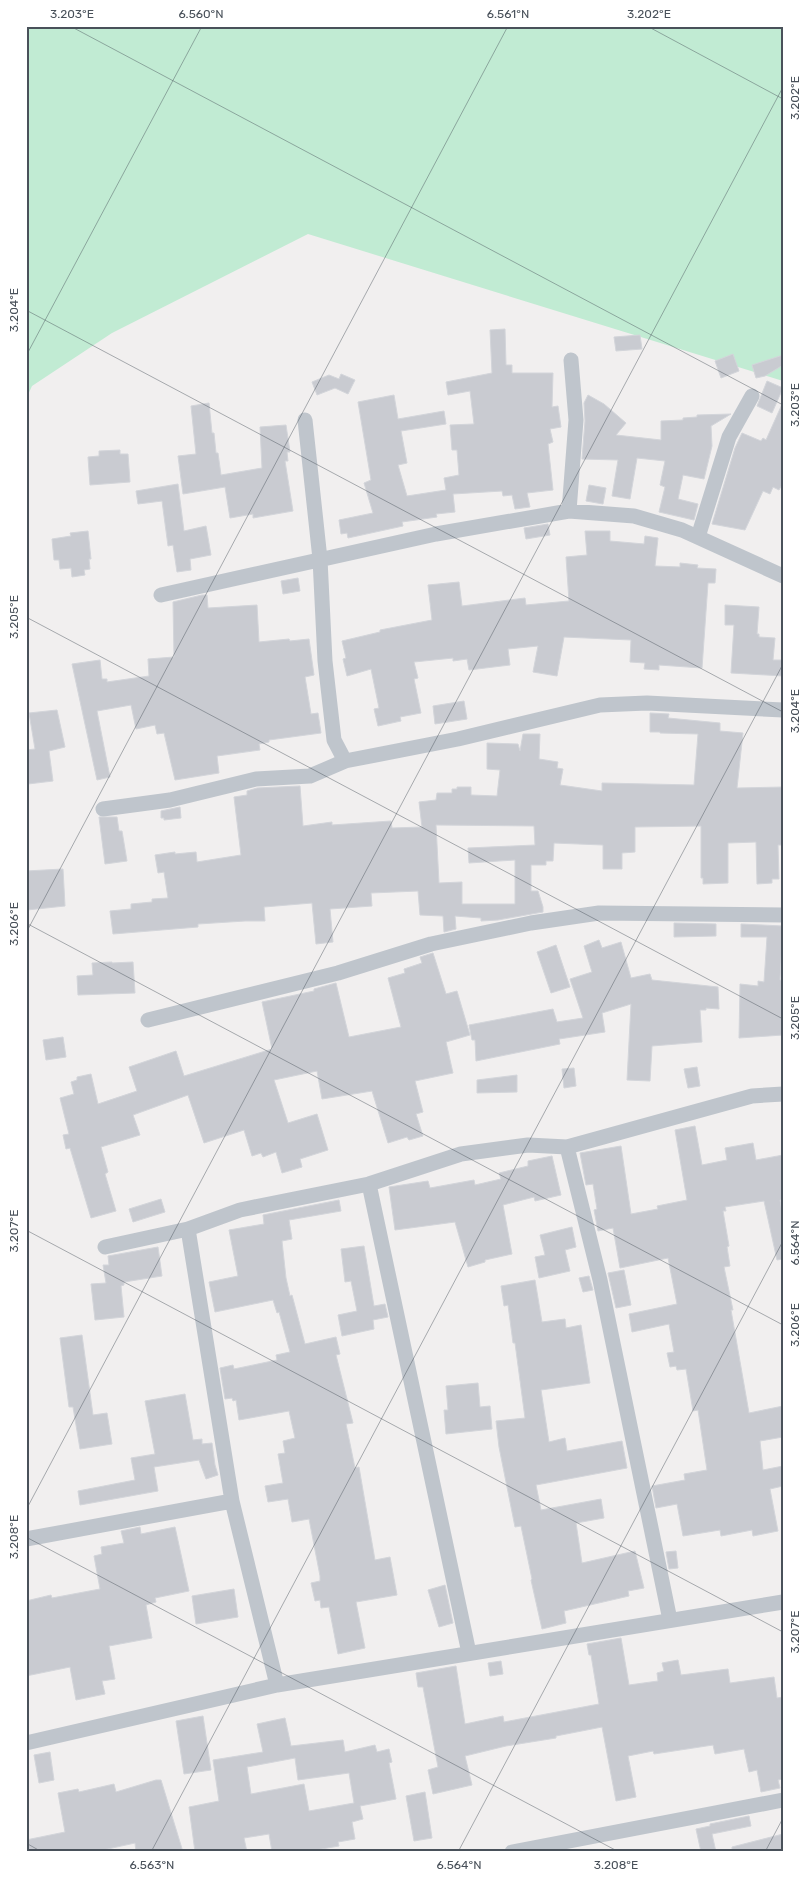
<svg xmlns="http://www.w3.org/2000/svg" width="809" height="1878" viewBox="0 0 809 1878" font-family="Rubik,sans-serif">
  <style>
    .green { fill: #c1ebd3 }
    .building { fill: #c9cbd1; stroke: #d3d5da; fill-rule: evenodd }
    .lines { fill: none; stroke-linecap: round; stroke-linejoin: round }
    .minor { stroke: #bfc5cc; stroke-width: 15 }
    .ticks { fill: none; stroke: #49515a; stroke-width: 1; stroke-opacity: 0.45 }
    .neatline { fill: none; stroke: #49515a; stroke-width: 2 }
    .ticks-label { font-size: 12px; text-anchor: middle; fill: #49515a }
  </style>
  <rect width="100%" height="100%" fill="#f1efef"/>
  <path class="green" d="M26,26H783V381L308,234L112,333L32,386L26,399Z"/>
  <path class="building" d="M505,329L506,365H512V373H553L552,407L558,406L561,427L550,429L553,442L548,444L553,490L527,493L530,507L515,509L512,495L503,496L502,491L453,494L455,512L436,514L437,517L402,522L403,526L348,538L347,533L341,534L339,520L373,513L364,483L371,480L358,402L394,395L398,419L444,411L446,424L401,431L407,463L398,465L407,496L446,490L444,478L459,475L457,450H452L450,425L474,424L470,391L448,395L446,382L492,373L490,330Z
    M640,335L642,349L616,351L614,337Z
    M733,354L739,371L721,378L715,361Z
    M783,355V365L765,376L756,378L752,365Z
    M341,374L355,380L348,394L335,388L317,395L312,382L329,375L339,379Z
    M767,381L783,388L772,413L757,406Z
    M588,395L604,404L626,423L616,435L661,440V421L683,420V418L697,417V415L731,414L711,426L712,446L704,479L683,475L678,499L698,504L694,520L659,512L665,487L660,485L665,461L637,458L630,499L612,496L618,460L582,459L585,421L584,403Z
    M783,402V483L779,490L773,487L770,494L763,491L745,530L712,524L735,448L742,433L761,441L763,438L766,440Z
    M209,403L212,433H214L216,453H218L221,475L262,468L260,427L286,425L290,452H287L288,461H285L293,511L253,518V514L230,518L225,487L183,494L178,456L196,454L191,406Z
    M120,450V454H128L130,482L90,485L88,457L99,456V451Z
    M178,484L184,531L206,526L211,555L190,559L191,570L177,572L173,545L168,546L162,501L138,504L136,491Z
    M589,485L606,488L603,504L586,501Z
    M548,524L550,535L526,539L524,528Z
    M88,531L91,559H89L90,569L84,570L85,575L72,577L71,568L60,569L59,560H54L52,539L71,536L70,533Z
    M585,531H610V541L644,544L645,536L658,538L655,566L680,567V563L698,565L697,568L716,569L715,583H708L702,668L659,665V670L644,669L645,663L630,662L631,640L564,637L557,676L533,672L538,646L508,649L510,665L469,670L467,659L453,661V658L414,662L418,678L414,679L421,713L400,717L401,721L378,726L374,709L379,708L371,669L347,676L343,659L346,658L342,641L380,632V630L432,620L428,585L459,582L462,606L525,598L526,605L569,601L566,557L587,555Z
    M298,578L300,591L283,594L281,581Z
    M202,595H207L208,608L257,605L259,642L289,639L290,641L309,639L314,675L305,677L311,714L318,713L321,733L269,740V742L259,744L260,750L217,756L219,773L175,780L164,733L157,734L155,725L136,729L131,705L97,711L110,777L97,780L72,664L100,660L102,679H107V682L149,676L148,659L174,657L173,602Z
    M725,605L759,607L757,634H759V637L775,638L773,660H783V676L731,673L734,625H725Z
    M464,701L467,719L435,724L433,706Z
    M57,710L65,747L49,751L53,781L28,784L26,750L35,749L29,713Z
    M650,713L669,714L668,718L720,723V731L743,733L737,788L783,787V845H778L779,879H772V883L757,884L756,842L728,843V883L703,884V878H701V826L635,827V852L622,853V869H603V845L554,843L553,861H546V865H531V891H538L543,907V912L498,920L481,921V918L455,916L456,929L444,932L443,916L420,915L418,891L371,893L372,906L330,909L333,942L316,944L312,903L264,907L265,921H245L198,924V927L113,934L110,911L131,909V904L152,902V899L168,898L164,872L158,873L155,855L175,852V854L196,852L197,862L241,855L234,797L247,795V791L257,788L300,786L303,826L332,822V825L391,821L392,828L422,827L419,802L436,800L437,793H452V789H457V787H471V795L497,796L500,770L487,769V743L518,744L520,751L523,734H540L539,759L558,762L557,768L563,769L560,785L602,791V783L694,785L698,734L660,733V732H650ZM436,825L534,826L535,845L468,848L469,863L515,860V904H462V882L439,883Z
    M180,807L181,818L164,820V818H161V811Z
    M99,817H117L119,831H122L127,861L105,864Z
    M63,869L65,906L27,910L26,871Z
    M674,923L716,924V936L674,937Z
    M741,924L783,926L780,980H783V1035L739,1038L740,984L758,986V981L764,982L767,937H741Z
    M599,940L602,948L621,942L631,978L650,974L652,980L718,987L719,1009L706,1008V1010H700L702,1042L652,1046L650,1081L627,1080L631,1004L602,1013L605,1032L559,1039L560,1044L476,1061L475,1040H472L469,1025L553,1009L557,1022L583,1018L570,979L592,972L584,946Z
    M556,945L570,987L551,993L537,952Z
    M433,953L446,994L457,991L470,1035L446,1042L453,1073L415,1081L423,1112L416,1114L423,1136L409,1140L407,1137L388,1143L372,1091L322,1099L317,1071L274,1080L288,1123L317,1114L328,1150L300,1159L302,1167L282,1173L276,1152L263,1157L261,1153L252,1156L244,1130L204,1143L188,1095L133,1115L140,1135L101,1147L108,1172L105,1174L116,1211L91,1218L70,1148L66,1149L63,1135L69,1134L60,1098L74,1094L71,1082L77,1080V1077L91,1074L98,1104L137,1091L129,1067L176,1051L184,1076L272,1049L262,1002L314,991V989L336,983L349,1037L401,1027L388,978L405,973L404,969L422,963L420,957Z
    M112,962V963L133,962L135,993L78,995L77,976L93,975L92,963Z
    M63,1037L66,1057L46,1060L43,1040Z
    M697,1067L700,1086L688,1088L684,1069Z
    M574,1068L576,1086L564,1088L562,1069Z
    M517,1075V1092L477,1093V1080Z
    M695,1126L702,1165L727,1160L725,1148L753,1143L756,1160L783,1155V1200H780L783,1218V1259L777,1260L764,1201L725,1207L726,1211H723L729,1246L727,1247L730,1266L724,1267L733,1310H731L749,1413L783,1406V1437L760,1441L763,1470L783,1466V1486L770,1489L778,1531L753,1536L752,1530L721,1536L720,1530L683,1536L677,1504L656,1508L652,1486L685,1480L684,1474L707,1470L698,1410L693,1411L686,1369L677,1370L676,1366L670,1367L667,1353L674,1352L669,1324L632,1332L629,1314L677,1304L668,1258L620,1268L613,1228L598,1231L594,1210L597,1209L593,1184L586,1185L580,1153L621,1146L631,1214L658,1209L657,1206L687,1200L675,1130Z
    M552,1156L561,1195L535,1201L534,1197L503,1205L512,1254L485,1260V1262L468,1267L455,1222L395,1230L389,1187L428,1181L430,1188L474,1180L475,1185L501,1179L499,1173L528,1166V1161Z
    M161,1199L165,1212L133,1222L129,1209Z
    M339,1200L341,1211L289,1220L292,1239L282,1241L286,1278L290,1296L292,1295L305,1344L336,1337L340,1354L336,1355L353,1423L346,1424L355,1468L359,1467L375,1560L390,1557L397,1595L356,1602L365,1648L338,1654L329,1607L321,1608L320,1600L315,1601L311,1583L320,1581V1576L309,1519L292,1522L288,1499L268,1502L265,1486L283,1483L278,1454L285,1453L283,1441L295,1438L289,1411L239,1420L236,1400L233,1401L232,1398L225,1399L220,1368L233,1365L234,1369L277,1360L276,1355L290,1352L279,1312L277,1313L273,1300L215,1312L209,1282L238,1276L229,1230L264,1224L263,1215Z
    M572,1227L576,1247L565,1250L570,1271L539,1278L535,1257L545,1255L540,1235Z
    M364,1246L374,1306L385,1304L388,1317L373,1320L374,1329L342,1336L338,1315L357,1311L351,1281L345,1282L341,1249Z
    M158,1247L162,1276L124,1282V1285L121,1286L124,1317L95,1320L91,1284L106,1283L103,1265H109L108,1256Z
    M624,1270L631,1305L616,1308L608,1273Z
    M589,1276L593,1290L583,1292L579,1278Z
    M535,1280L542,1322L565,1319L566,1328L581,1325L590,1383L541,1390L549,1442L565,1438L567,1451L622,1441L627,1468L536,1485L541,1510L601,1499L604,1518L576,1523L582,1563L635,1551L644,1588L628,1591L629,1596L564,1611L566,1623L542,1629L531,1580L532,1579L521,1526L515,1527L499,1447L496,1421L525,1418L515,1343H513L508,1305L504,1306L501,1286Z
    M82,1335L93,1415L107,1413L112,1444L80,1449L73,1407H69L60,1338Z
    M478,1383L480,1407L490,1406L492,1429L446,1434L444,1410H448L446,1386Z
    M185,1394L193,1440L202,1439V1444L212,1443L215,1465L218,1475L206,1479L199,1460L154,1467L158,1491L80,1505L78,1491L135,1480L131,1458L155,1454L145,1401Z
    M140,1527L141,1534L175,1527L189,1591L155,1598L156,1602L146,1605L152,1638L109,1646L115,1679L102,1681L105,1694L76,1700L70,1667L26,1676V1601L51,1595L52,1598L100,1589L94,1556L102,1554L101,1547L124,1543L121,1531Z
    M676,1551L678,1568L669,1569L666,1552Z
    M445,1585L453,1623L439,1627L428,1590Z
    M234,1589L238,1617L196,1624L192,1596Z
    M621,1638L629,1685L658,1681L657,1673L664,1671L662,1663L678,1660L681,1675L728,1669L730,1683L774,1677L777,1698L783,1697V1779L778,1780L780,1788L761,1792L757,1770L749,1772L744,1749L715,1754L713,1745L654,1754L653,1751L628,1756L636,1797L616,1801L602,1727L556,1736V1738L506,1746L465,1756L472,1785L433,1794L428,1770L438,1767L423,1687H418L416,1673L456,1666L465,1724L503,1716L504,1722L599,1704L591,1655H589L587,1644Z
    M501,1661L503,1674L490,1676L488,1663Z
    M203,1716L211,1770L184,1774L176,1721Z
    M285,1718L291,1746L343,1740L345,1752L375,1745L377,1752L389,1749L392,1762L389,1763L396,1799L360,1806L363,1819L352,1822L355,1839L338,1842L339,1846L304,1852H272L269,1834L244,1838L247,1852H195L189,1807L219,1801L213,1760L263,1752L257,1724ZM295,1758L298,1780L349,1773L354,1803L309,1811L304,1784L251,1794L247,1767Z
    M50,1752L54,1780L39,1783L34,1755Z
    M156,1780H161L183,1852H136L135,1843L94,1852H26V1840L65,1832L58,1793L78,1789L79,1792L114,1784L116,1792Z
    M425,1792L432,1838L414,1841L406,1796Z
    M749,1816L751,1826L712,1834L716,1852H701L696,1829L710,1826V1824Z
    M783,1834V1852H732V1847Z"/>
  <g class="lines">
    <path class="minor" d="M305,420L320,559L325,661L334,740L345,761
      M569,511L576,420L571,360
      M698,537L729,437L752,396
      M161,595L436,534L569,511L634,516L682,530L783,576
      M103,809L170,800L256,779L310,776L345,761L458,739L600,705L647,703L783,710
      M148,1020L338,973L431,944L531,923L599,913L783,915
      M567,1147L600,1280L670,1620
      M369,1184L469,1653
      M188,1229L232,1501L277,1685
      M105,1247L188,1229L240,1210L369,1184L461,1154L528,1145L567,1147L752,1096L783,1094
      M26,1539L232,1501
      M26,1743L277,1685L783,1602
      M512,1852L783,1800"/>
  </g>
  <path class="ticks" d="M70,26L783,405M647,26L783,99M26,310L783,712M26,356L202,26M26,617L783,1019M26,923L783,1325M26,933L508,26M26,1230L783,1632M26,1510L783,87M26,1537L619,1852M26,1843L42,1852M151,1852L783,664M458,1852L783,1241M765,1852L783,1818"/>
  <rect width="809" height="1878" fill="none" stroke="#ffffff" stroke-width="55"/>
  <rect x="28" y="28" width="754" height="1822" class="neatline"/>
  <g class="ticks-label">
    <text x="72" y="18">3.203°E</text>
    <text x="201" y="18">6.560°N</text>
    <text x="508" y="18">6.561°N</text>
    <text x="649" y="18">3.202°E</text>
    <text transform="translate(795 98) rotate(-90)" y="4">3.202°E</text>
    <text transform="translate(14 310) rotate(-90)" y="4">3.204°E</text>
    <text transform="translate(795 405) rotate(-90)" y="4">3.203°E</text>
    <text transform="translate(14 617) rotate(-90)" y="4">3.205°E</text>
    <text transform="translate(795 711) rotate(-90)" y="4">3.204°E</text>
    <text transform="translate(14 924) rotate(-90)" y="4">3.206°E</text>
    <text transform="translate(795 1018) rotate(-90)" y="4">3.205°E</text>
    <text transform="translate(14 1231) rotate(-90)" y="4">3.207°E</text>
    <text transform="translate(795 1243) rotate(-90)" y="4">6.564°N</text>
    <text transform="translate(795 1325) rotate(-90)" y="4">3.206°E</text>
    <text transform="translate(14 1537) rotate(-90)" y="4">3.208°E</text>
    <text transform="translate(795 1632) rotate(-90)" y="4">3.207°E</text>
    <text x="152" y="1869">6.563°N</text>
    <text x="459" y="1869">6.564°N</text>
    <text x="616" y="1869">3.208°E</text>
  </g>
</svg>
